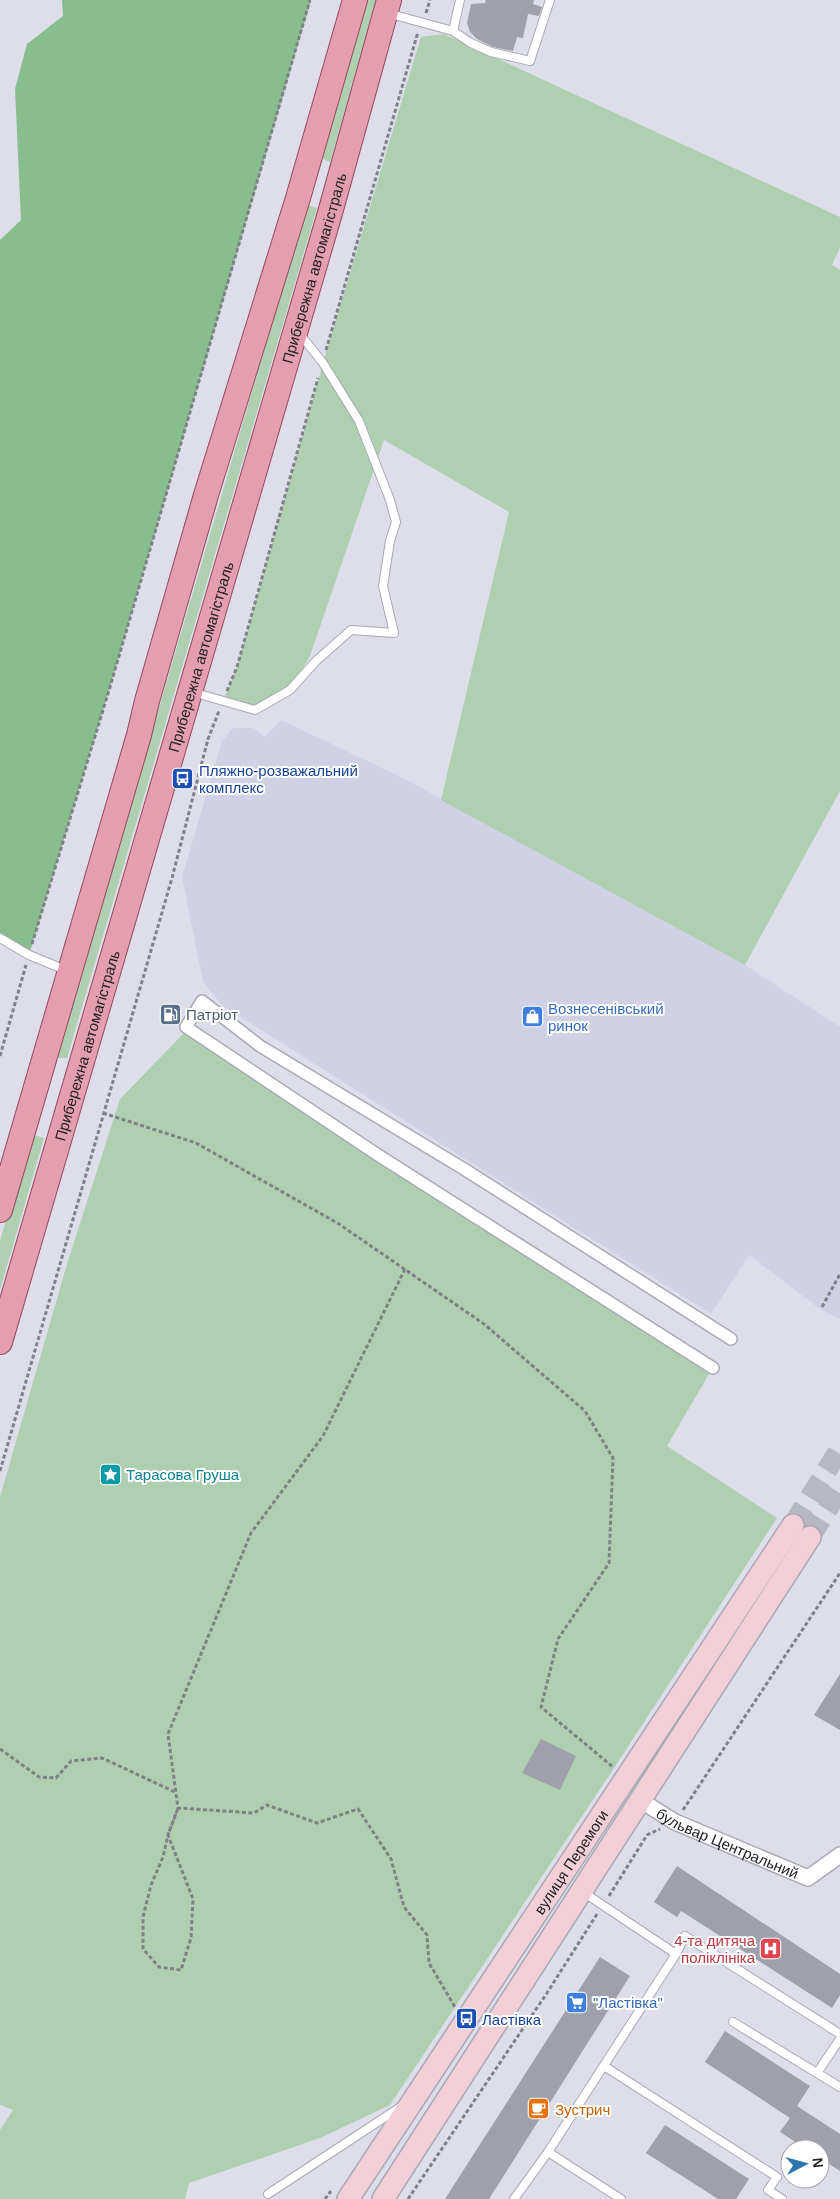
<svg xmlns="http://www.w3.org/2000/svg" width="840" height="2199" viewBox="0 0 840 2199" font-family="Helvetica,sans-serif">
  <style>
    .built { fill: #d0d1e4 }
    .green { fill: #aecfb0 }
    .forest { fill: #88bd8d }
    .building { fill: #9fa0ab }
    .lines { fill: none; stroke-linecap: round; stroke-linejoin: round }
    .secondary-tunnel { stroke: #b8b8c3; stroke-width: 21; stroke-dasharray: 21 11; stroke-linecap: butt }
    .service-casing { stroke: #a8a9b4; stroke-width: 10 }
    .pedestrian-casing { stroke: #a8a9b4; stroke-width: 14 }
    .minor-casing { stroke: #a8a9b4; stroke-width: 18 }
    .secondary-casing { stroke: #a8a9b4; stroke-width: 24 }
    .primary-casing { stroke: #94495d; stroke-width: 26 }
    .path { stroke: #808088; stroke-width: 3; stroke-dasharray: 4 2.5; stroke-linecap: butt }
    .service { stroke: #fff; stroke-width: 8 }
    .pedestrian { stroke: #fff; stroke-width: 11 }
    .minor { stroke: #fff; stroke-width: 15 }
    .secondary { stroke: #f2cfd7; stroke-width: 21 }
    .primary { stroke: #e49eb0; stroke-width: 24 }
    .labels { text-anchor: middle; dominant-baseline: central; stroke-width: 4; stroke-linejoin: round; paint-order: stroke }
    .street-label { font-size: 15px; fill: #212226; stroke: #fff }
    .transit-label { font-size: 15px; fill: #164399; stroke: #fff; text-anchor: start }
    .shop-label { font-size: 15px; fill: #366cbe; stroke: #fff; text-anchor: start }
    .service-label { font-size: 15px; fill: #4e5e75; stroke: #fff; text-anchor: start }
    .culture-label { font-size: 15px; fill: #0d838f; stroke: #fff; text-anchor: start }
    .health-label { font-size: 15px; fill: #be3a42; stroke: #fff; text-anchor: end }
    .food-label { font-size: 15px; fill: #c56008; stroke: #fff; text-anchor: start }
  </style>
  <rect width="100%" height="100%" fill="#dedeea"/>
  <path class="built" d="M281,720L403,778L745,965L840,1027V1319L820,1309L749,1255L711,1314L223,1006L203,982L182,877L222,741L233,728H253L265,737Z"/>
  <path class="green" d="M362,0H376L330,162L319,157Z
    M444,34L840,217V247L832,265L840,270V791L745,965L441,800L509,512L384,440L310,656L290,690L255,710L224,699L237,667L323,363L421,37Z
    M307,205L317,208L67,1058H56Z
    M184,1033L709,1374L667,1446L777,1518L614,1768L390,2105L320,2138L189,2183L185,2199H0V2130L13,2110L0,2105V1497L67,1264L120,1099Z
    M30,1134L44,1138L0,1290V1241Z"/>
  <path class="forest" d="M62,0H311L110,687L29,955L0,938V240L21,220L15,89L27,44L63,16Z"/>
  <path class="building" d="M486,0H534L533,4L542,7L539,16L528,14L523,38L517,37L513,51L493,47L477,39L470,32L467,23L471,4L485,3Z
    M840,1674V1730L814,1715Z
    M541,1739L576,1756L560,1790L522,1773Z
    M677,1866L840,1974V1995L832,2008L681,1911L677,1917L654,1902Z
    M600,1957L630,1976L489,2199H445Z
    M725,2031L810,2086L797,2106L840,2134V2171L820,2158V2149H806L780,2132L790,2118L705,2062Z
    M665,2125L749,2179L736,2199H718L646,2153Z"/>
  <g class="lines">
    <path class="secondary-tunnel" d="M793,1525L840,1449
      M810,1537L840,1489"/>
    <defs>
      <path id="service" d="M387,13L453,31L471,43L491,52L530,61L550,0
        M453,31L460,0
        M192,692L255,710L290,690L316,661L351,630L394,633L383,586L390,541L396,522L390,500L359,421L323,363L299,333
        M0,938L29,955L68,971
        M583,1892L676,1954L685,1936L840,2034
        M733,2022L817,2073L840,2039
        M604,2066L777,2177L768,2190L782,2199
        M817,2073L840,2087
        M548,2152L621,2199
        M268,2194L399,2108
        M514,2199L548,2152L676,1954"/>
      <path id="pedestrian" d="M713,1368L378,1155L186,1027L202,1001L260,1046L464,1169L731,1339"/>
      <g id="minor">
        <path id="s1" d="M640,1800L675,1822L808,1878L840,1855"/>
      </g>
      <g id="secondary">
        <path id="s2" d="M348,2199L793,1525"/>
        <path d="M383,2199L810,1537"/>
      </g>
      <g id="primary">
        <path d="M0,1210L139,735L147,701L206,495L298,198L355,0"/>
        <path id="s3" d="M0,1342L330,213L389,0"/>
      </g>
    </defs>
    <use href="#service" class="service-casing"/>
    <use href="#pedestrian" class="pedestrian-casing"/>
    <use href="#minor" class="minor-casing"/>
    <use href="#secondary" class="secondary-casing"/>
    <use href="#primary" class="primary-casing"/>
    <path class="path" d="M426,13L430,0
      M326,350L418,32
      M227,691L237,667L318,378
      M32,944L110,687L310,0
      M0,1056L26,965
      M103,1113L196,1143L339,1224L484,1324L585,1411L613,1458L609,1563L558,1639L541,1707L613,1767
      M405,1269L323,1436L251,1533L168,1734L178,1808L254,1813L267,1805L317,1823L358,1809L391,1859L404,1907L427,1935L429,1963L455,2007
      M822,1307L840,1274
      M0,1471L172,878L208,739L219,711
      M0,1749L39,1777L56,1778L71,1761L102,1758L175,1792
      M178,1808L168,1835L163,1857L151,1885L143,1917V1949L159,1967L181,1970L191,1938L193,1899L168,1835L178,1808
      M683,1810L840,1573
      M609,1896L647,1835L660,1829
      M325,2199L331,2191
      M408,2199L547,1993L597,1914"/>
    <use href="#service" class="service"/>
    <use href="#pedestrian" class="pedestrian"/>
    <use href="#minor" class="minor"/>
    <use href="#secondary" class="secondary"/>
    <use href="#primary" class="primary"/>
  </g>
  <defs>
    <symbol id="bus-square" viewBox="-11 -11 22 22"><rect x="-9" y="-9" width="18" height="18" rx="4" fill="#1a4fb4" stroke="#fff"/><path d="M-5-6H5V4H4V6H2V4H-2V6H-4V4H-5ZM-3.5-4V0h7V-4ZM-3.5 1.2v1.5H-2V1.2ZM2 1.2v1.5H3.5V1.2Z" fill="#fff"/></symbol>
    <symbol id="fuel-square" viewBox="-11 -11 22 22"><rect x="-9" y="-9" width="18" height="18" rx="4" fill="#5c6f8a" stroke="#fff"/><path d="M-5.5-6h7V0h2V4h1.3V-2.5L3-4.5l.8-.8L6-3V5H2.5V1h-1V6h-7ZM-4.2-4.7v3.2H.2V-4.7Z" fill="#fff"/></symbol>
    <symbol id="shop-square" viewBox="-11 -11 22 22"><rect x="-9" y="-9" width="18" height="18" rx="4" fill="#3f7fe0" stroke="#fff"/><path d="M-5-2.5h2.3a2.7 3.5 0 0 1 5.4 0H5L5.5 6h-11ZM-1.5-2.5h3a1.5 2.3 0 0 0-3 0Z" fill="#fff"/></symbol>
    <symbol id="sight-square" viewBox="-11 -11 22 22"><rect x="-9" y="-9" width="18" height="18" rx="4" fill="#0f9aa8" stroke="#fff"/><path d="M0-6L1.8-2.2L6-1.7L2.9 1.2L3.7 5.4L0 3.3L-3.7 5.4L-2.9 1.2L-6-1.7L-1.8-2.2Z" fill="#fff"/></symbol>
    <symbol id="hospital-square" viewBox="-11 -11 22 22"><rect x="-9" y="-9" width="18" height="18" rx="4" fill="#e0444e" stroke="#fff"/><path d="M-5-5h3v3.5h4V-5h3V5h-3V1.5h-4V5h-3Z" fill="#fff"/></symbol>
    <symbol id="supermarket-square" viewBox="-11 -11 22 22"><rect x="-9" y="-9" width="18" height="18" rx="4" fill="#3f7fe0" stroke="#fff"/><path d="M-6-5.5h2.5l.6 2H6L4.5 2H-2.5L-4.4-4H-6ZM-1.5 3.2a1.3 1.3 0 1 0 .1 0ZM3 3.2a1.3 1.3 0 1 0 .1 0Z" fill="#fff"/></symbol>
    <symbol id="cafe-square" viewBox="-11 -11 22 22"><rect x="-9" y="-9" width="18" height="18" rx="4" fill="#e8710a" stroke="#fff"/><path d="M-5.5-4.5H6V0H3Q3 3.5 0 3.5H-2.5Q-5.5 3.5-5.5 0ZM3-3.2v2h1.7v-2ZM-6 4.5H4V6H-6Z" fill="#fff"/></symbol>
  </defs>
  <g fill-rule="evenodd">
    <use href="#bus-square" x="170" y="766" width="25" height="25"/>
    <use href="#fuel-square" x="158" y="1002" width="25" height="25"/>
    <use href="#shop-square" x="520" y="1004" width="25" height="25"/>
    <use href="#sight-square" x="98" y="1462" width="25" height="25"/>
    <use href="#hospital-square" x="758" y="1936" width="25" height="25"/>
    <use href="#supermarket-square" x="564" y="1990" width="25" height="25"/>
    <use href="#bus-square" x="454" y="2006" width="25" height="25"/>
    <use href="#cafe-square" x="526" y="2096" width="25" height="25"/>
  </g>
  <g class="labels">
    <g class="street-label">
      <text stroke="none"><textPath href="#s3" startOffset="1119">Прибережна автомагістраль</textPath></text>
      <text stroke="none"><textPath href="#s3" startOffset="714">Прибережна автомагістраль</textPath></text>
      <text stroke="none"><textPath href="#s3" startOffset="309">Прибережна автомагістраль</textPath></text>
      <text stroke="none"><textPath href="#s1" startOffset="98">бульвар Центральний</textPath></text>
      <text stroke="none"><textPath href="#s2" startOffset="404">вулиця Перемоги</textPath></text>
    </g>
    <g class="transit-label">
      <text x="199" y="770">Пляжно-розважальний<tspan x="199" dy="17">комплекс</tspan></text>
      <text x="482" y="2019">Ластівка</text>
    </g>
    <g class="shop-label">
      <text x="548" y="1008">Вознесенівський<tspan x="548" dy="17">ринок</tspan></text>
      <text x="593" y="2002">"Ластівка"</text>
    </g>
    <g class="service-label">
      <text x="186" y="1014">Патріот</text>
    </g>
    <g class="culture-label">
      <text x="126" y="1474">Тарасова Груша</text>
    </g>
    <g class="health-label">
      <text x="755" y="1940">4-та дитяча<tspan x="755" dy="17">поліклініка</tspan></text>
    </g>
    <g class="food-label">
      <text x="555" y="2109">Зустрич</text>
    </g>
  </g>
  <g transform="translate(805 2164) rotate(84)"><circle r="24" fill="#ffffff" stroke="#a6a7a8"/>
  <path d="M0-4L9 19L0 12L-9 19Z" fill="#2c76aa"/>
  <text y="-8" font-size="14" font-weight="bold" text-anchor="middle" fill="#212226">N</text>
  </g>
</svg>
